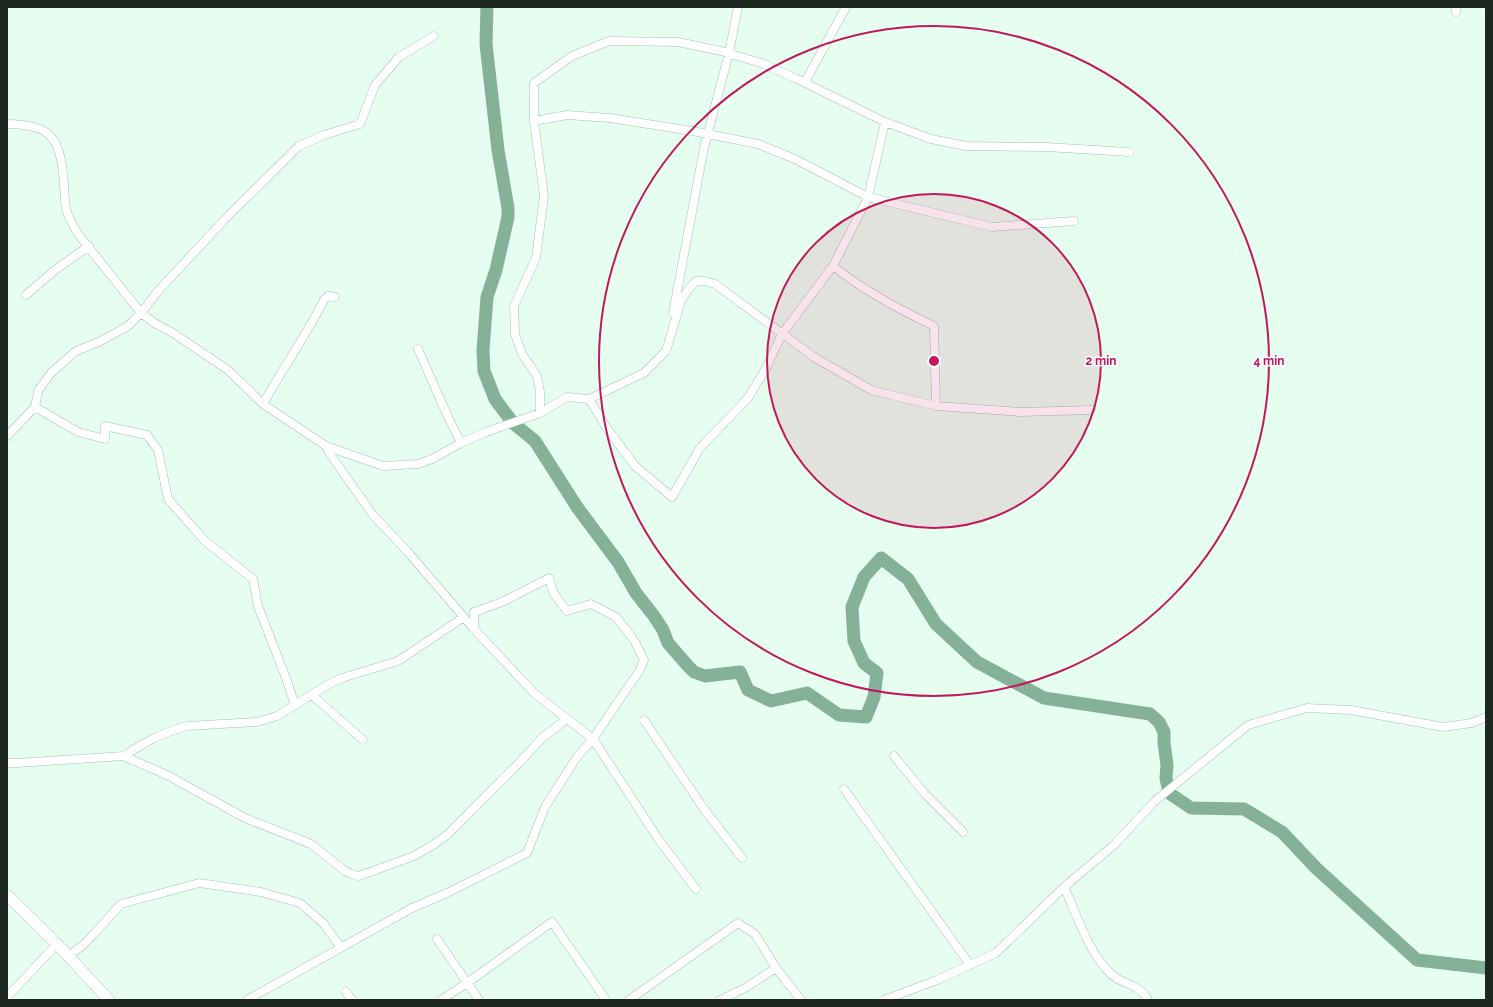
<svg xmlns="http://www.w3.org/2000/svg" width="1493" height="1007" viewBox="0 0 1493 1007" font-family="Raleway,sans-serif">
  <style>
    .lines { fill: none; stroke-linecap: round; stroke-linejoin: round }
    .river { stroke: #86b199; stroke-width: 13 }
    .minor-casing { stroke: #a4c0b0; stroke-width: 9 }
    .secondary-casing { stroke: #a4c0b0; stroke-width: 12 }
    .minor { stroke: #fff; stroke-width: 8 }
    .secondary { stroke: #fff; stroke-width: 11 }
    .ring { fill: none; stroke: #c2185b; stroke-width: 2 }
    .centre { fill: #c2185b; stroke: #fff; stroke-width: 2 }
    .ring-label { font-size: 12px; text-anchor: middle; font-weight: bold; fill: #c2185b; stroke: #fff; stroke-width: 3; stroke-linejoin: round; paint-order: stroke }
  </style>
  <rect width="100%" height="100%" fill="#e6fef0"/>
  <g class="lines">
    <path class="river" d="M487,7L486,44L498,150L508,208V217L496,270L487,297L483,350L484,371L495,399L513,423L535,441L577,507L618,562L636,593L654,616L663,630L668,643L688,666L694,672L705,676L740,672L748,690L771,701L807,693L839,715L866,717L874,697L877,673L864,663L854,641L852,607L864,577L881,558L908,579L936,624L977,662L1044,698L1150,714L1159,722L1164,732V743L1167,765L1166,778L1169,793L1191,808L1244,809L1282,832L1316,868L1417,960L1486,968"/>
    <defs>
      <path id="minor" d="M1456,7V12
        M805,82L846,7
        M534,121L567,115L610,118L692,131L758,144L795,159L868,197L992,227L1074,221
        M7,124C17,124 27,125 37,128C68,137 62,184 66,209C68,218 74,226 78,234L141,313L159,290L228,216L299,146L324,135L360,124L375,85L399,57L434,36
        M833,266C864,291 898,309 934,326L936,406
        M26,295L55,270L89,246
        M673,313L704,148L729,53L738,7
        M418,349L448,417L461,443
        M589,399L606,427L635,466L672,497L700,448L748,398L765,370L782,334L833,266L868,197L885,122
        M263,404C282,369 306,336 324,300L328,296L335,297
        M35,407L78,432L105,439V426L147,435L158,450L168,499L205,541L253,579L258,606L286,678L295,705
        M540,413L567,397L589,399L644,373L666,351L681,301L687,291L696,281H705L715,284L814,357L871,390L936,406L1020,412L1091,410
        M7,436L35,407L38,391L51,373L76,351L101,341L128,326L141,313L156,324L173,333L228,370L263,404L326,446L383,466L418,464L432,459L461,443L486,432L540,413V392L537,376L522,354L515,334L514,306L536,258L544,196L534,121V83L572,56L609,41L678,42L721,51L764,64L795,78L885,122L931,139L966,146L1046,147L1129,152
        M326,446L330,454L373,515L407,551L474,629L534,693L593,739L659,840L696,889
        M312,695L363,740
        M644,720L704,809L742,858
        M123,756C144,743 163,732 187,726L257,722L277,716L329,684L342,678L398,661L464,617
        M894,756L924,793L963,832
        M7,763H17L123,756L167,775L245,818L311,844L345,871L351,874L359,876L414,856L433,845L447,835L519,763L543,737L567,719
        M844,789L970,965
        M1064,887C1078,917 1087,950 1111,974C1122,985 1139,983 1148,1000
        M437,939L479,1000
        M68,956L82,946L93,935L121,904L199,883L261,892L300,903L324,924L341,948
        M346,992L352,1000
        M7,997L57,944
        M247,1000L412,908L447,893L527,853L545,807L577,757L593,739L624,693L640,670L644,660L634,640L616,617L591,604L567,611L554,594L549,578L502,602L474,612V629
        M441,1000L467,983L552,922L606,1000
        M629,1000L738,923L755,934L776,968L801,1000
        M720,1000L745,988L776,968
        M884,1000L937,980L996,953L1064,887L1114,845L1155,801L1248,725L1307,708L1351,710L1443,727L1472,723L1486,717"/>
      <path id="secondary" d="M7,895L57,944L109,1000"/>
    </defs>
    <use href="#minor" class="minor-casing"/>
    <use href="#secondary" class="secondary-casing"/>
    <use href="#minor" class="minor"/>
    <use href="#secondary" class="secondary"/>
  </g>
  <circle cx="934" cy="361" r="167" fill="#c2185b" fill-opacity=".12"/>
  <g class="ring">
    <circle cx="934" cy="361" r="167"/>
    <circle cx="934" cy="361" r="335"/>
  </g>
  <circle cx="934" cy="361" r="6" class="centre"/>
  <g class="ring-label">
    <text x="1101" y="365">2 min</text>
    <text x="1269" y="365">4 min</text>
  </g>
  <rect width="1493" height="1007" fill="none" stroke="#1d2821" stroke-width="16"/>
</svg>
